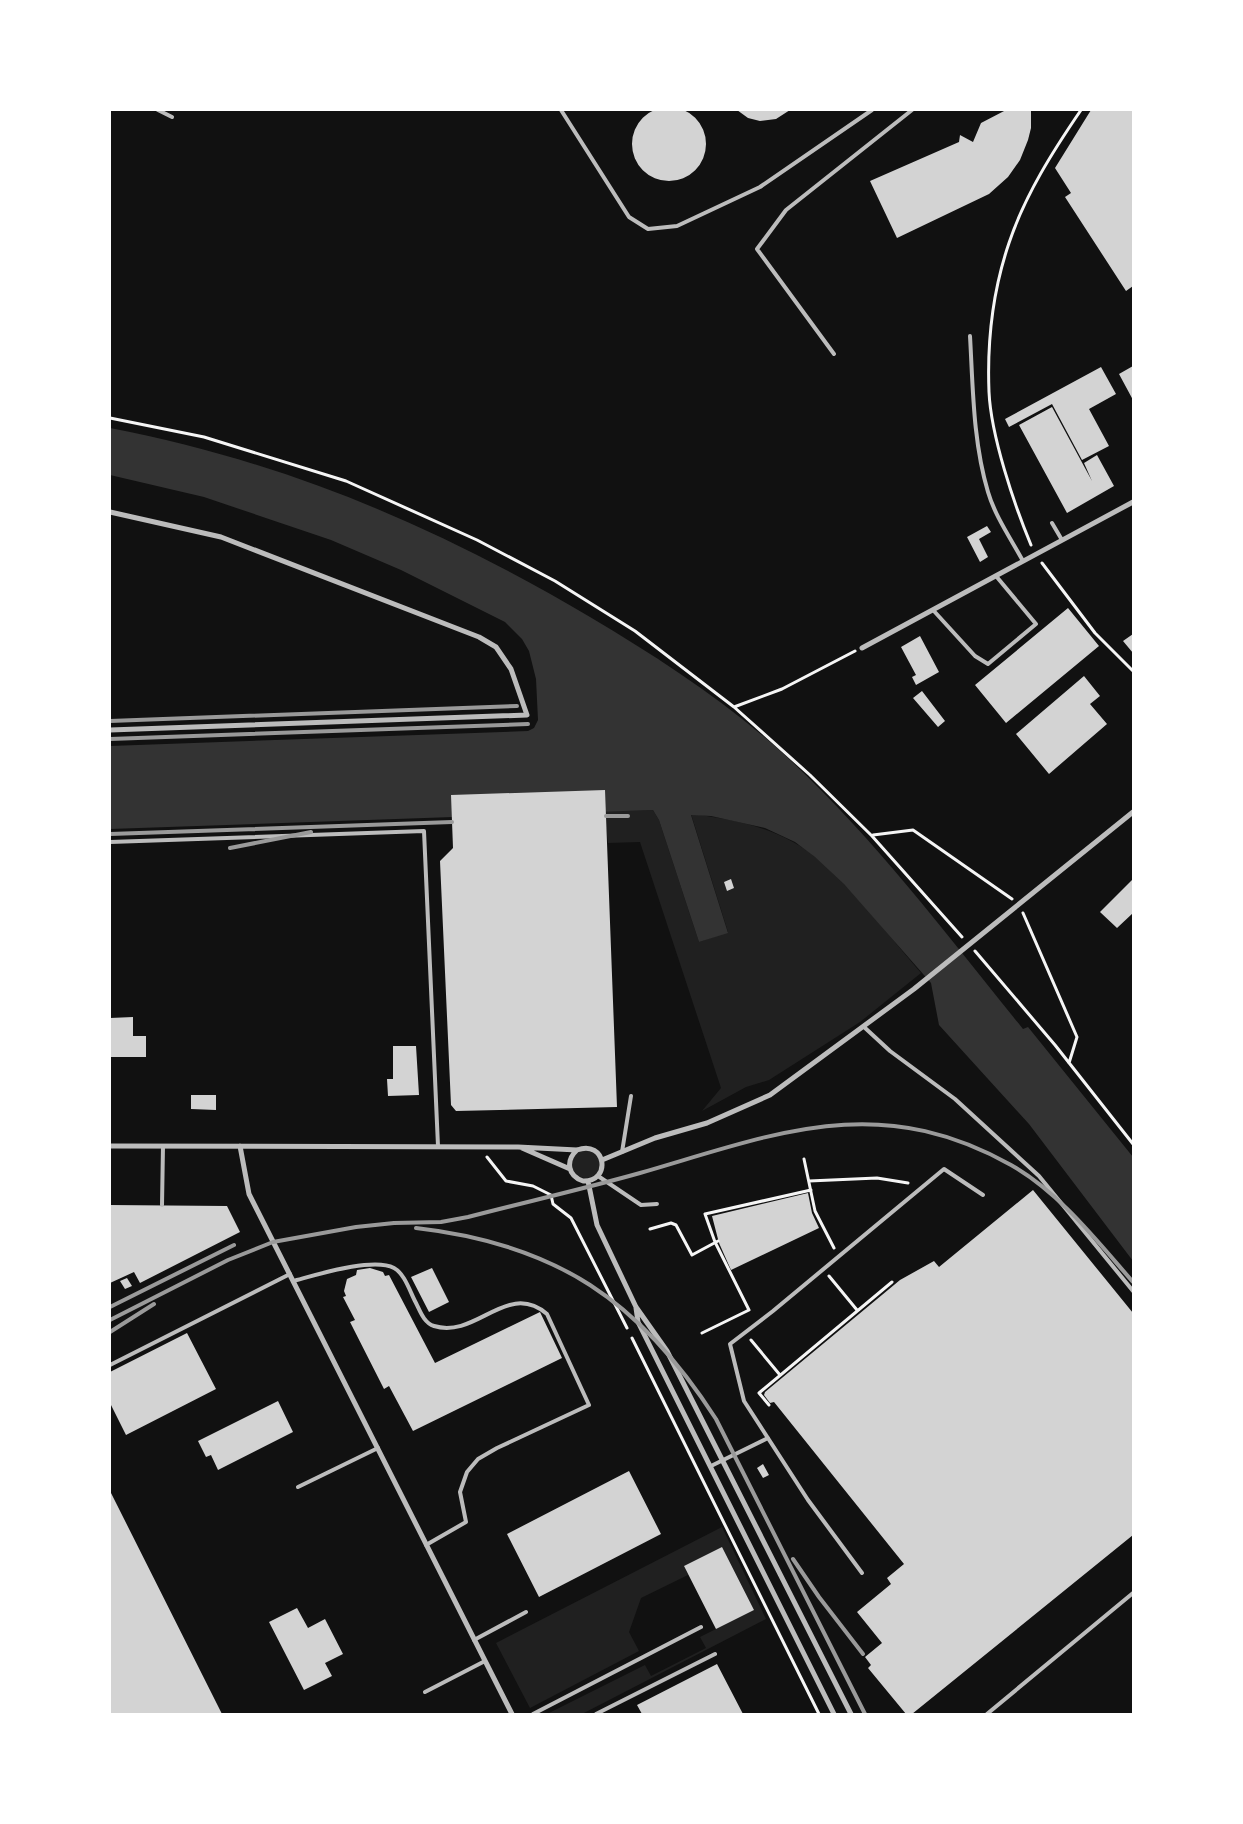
<svg xmlns="http://www.w3.org/2000/svg" width="1243" height="1824" viewBox="0 0 1243 1824" font-family="Overpass,sans-serif">
  <style>
    .green { fill: #202020 }
    .water { fill: #333 }
    .building { fill: #d3d3d3 }
    .lines { fill: none; stroke-linecap: round; stroke-linejoin: round }
    .path { stroke: #f5f5f5; stroke-width: 3 }
    .service { stroke: #bcbcbc; stroke-width: 4 }
    .minor { stroke: #bcbcbc; stroke-width: 5 }
    .rail { stroke: #9a9a9a; stroke-width: 4 }
  </style>
  <rect width="100%" height="100%" fill="#111"/>
  <path class="green" d="M653,810L659,820L699,942L728,932L691,814C726,818 762,825 793,842C837,865 887,934 921,973L860,1022L769,1080L746,1087L702,1111L721,1088L640,842L608,843L604,811Z
    M572 1164a14 14 0 1 1 28 0a14 14 0 1 1-28 0Z
    M722,1527L766,1619L582,1714H547L645,1665L651,1676L706,1648L700,1637L754,1610L722,1547L684,1566L688,1575L641,1598L629,1632L639,1651L530,1708L496,1643Z"/>
  <path class="water" d="M110,428C286,462 436,526 590,617C659,658 727,702 787,757C875,839 948,936 1023,1029L1028,1027L1133,1157V1261L1029,1124L939,1025L931,983L844,884L815,857L795,842L765,828L711,816L691,815L728,933L699,942L659,820L653,810L110,829V746L528,731L534,728L538,720L536,679L529,651L522,639L505,622L401,570L331,540L204,497L110,475Z"/>
  <path class="building" d="M632 144a37 37 0 1 1 74 0a37 37 0 1 1-74 0Z
    M737,110H790L776,119L760,121L748,118Z
    M1006,110H1031V128L1028,140L1020,160L1008,177L989,194L897,238L870,181L959,142L960,135L973,142L981,123Z
    M1091,110H1133V286L1126,291L1065,197L1071,193L1055,168Z
    M1133,366V400L1119,374Z
    M1101,367L1116,394L1089,409L1109,446L1082,460L1052,404L1009,427L1005,419Z
    M1052,407L1092,481L1084,463L1097,455L1114,486L1067,513L1019,425Z
    M987,526L991,532L979,539L988,557L980,562L967,537Z
    M1068,608L1099,646L1006,723L975,685Z
    M1133,634V653L1123,641Z
    M920,636L939,672L916,685L912,677L916,675L901,647Z
    M1084,676L1100,696L1090,704L1107,724L1049,774L1016,734Z
    M922,691L945,721L938,727L913,698Z
    M605,790L617,1107L456,1111L451,1105L440,861L453,848L451,795Z
    M731,879L734,888L727,891L724,882Z
    M1133,879V913L1117,928L1100,912Z
    M133,1017V1036H146V1057H110V1018Z
    M393,1046H416L419,1095L388,1096L387,1079H393Z
    M191,1095H216V1110L191,1109Z
    M1033,1190L1133,1313V1535L912,1714H906L868,1668L871,1665L865,1657L882,1643L857,1612L891,1584L887,1578L904,1564L774,1402L770,1403L764,1395L765,1392L900,1280L934,1261L939,1267Z
    M808,1193L812,1213L819,1228L731,1270L719,1243L712,1216Z
    M110,1205L227,1206L240,1232L140,1283L134,1272L110,1283Z
    M370,1268L383,1272L385,1276L389,1275L435,1363L540,1312L562,1358L413,1431L389,1386L384,1389L350,1322L355,1320L343,1297L346,1296L344,1291L347,1279L356,1275L357,1270Z
    M432,1268L449,1302L429,1312L411,1277Z
    M127,1278L132,1286L125,1289L120,1281Z
    M187,1333L216,1389L126,1435L110,1403V1372Z
    M278,1401L293,1432L218,1470L211,1455L206,1457L198,1441Z
    M763,1464L769,1475L763,1478L757,1468Z
    M629,1471L661,1534L539,1597L507,1534Z
    M110,1491L222,1714H110Z
    M722,1547L754,1610L716,1629L684,1566Z
    M297,1608L308,1628L325,1619L343,1654L325,1663L332,1676L304,1690L269,1622Z
    M717,1664L743,1714H642L637,1705Z"/>
  <g class="lines">
    <path class="path" d="M110,418L204,437L346,481L477,540L555,581L635,631L734,707L810,775L872,836L962,937
      M1031,545C1014,504 991,436 989,392C987,342 993,290 1009,243C1025,195 1053,151 1081,110
      M1042,563L1095,633L1133,671
      M734,707L782,689L855,651
      M873,835L913,830L1012,899
      M1023,913L1077,1037L1069,1063
      M975,951L1055,1045L1133,1144
      M487,1157L506,1181L533,1186L551,1195L553,1204L571,1218L627,1328
      M804,1159L815,1211L834,1248
      M809,1181L877,1178L908,1183
      M650,1229L671,1223L676,1225L692,1255L718,1241
      M829,1276L857,1310
      M702,1333L749,1310L715,1242L705,1214L811,1190
      M632,1338L819,1714
      M751,1340L780,1375
      M769,1405L759,1393L892,1282"/>
    <path class="service" d="M158,110L172,117
      M561,110L629,217L648,229L677,226L760,187L872,110
      M970,336C973,388 973,442 988,492C995,516 1011,539 1023,561
      M834,354L757,249L786,210L912,110
      M1052,523L1062,540
      M933,610L975,656L988,664L1036,624L996,576
      M110,842L424,831L438,1146
      M864,1027L890,1051L955,1099L1039,1176L1133,1291
      M622,1152L631,1096
      M598,1176L641,1205L657,1204
      M162,1205L163,1146
      M293,1281C316,1275 373,1257 394,1268C405,1274 410,1292 416,1303C420,1311 424,1323 434,1326C477,1339 507,1280 547,1314L589,1405L497,1448L478,1459L467,1472L460,1492L466,1522L426,1545
      M110,1365L290,1274
      M711,1466L768,1438
      M298,1487L378,1448
      M862,1573L808,1500L744,1401L730,1344L773,1311L944,1169L983,1195
      M474,1640L526,1612
      M425,1692L485,1661
      M533,1714L701,1627
      M596,1714L715,1654
      M987,1714L1133,1593"/>
    <path class="minor" d="M110,512L221,537L479,637L496,647L511,669L527,715L110,730
      M862,648L1133,502
      M110,1146L518,1147L577,1150C606,1139 612,1182 583,1181C568,1176 565,1161 577,1150
      M240,1146L249,1194L512,1714
      M522,1148L570,1169
      M602,1160L655,1138L707,1123L770,1095L914,989L1133,812
      M588,1181L597,1225L636,1307L667,1351L851,1714
      M636,1308L638,1322L834,1714"/>
    <path class="rail" d="M110,721L517,706
      M110,739L528,724
      M606,816H628
      M110,834L452,822
      M230,848L311,832
      M416,1228C557,1244 640,1301 716,1419L865,1714
      M110,1307L234,1245
      M110,1320L228,1260L273,1242L356,1227L394,1223L441,1222L468,1217C526,1202 583,1189 640,1173C775,1134 877,1090 1011,1165C1060,1193 1097,1241 1133,1282
      M110,1332L154,1304
      M793,1559L819,1597L863,1654"/>
  </g>
  <rect width="1243" height="1824" fill="none" stroke="#ffffff" stroke-width="222"/>
</svg>
